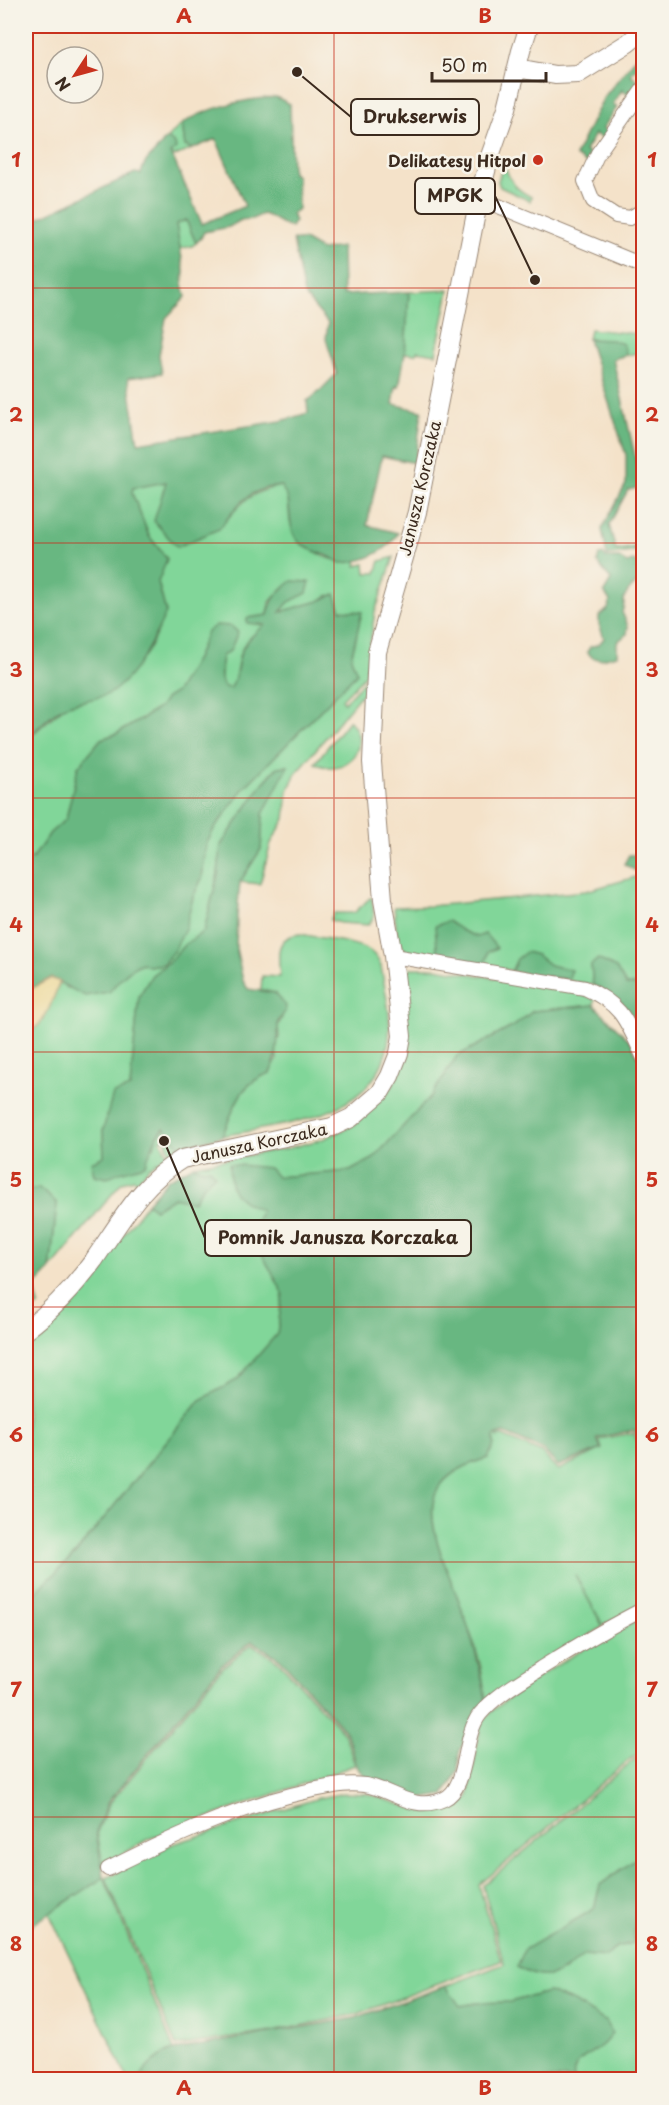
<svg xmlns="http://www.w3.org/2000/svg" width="669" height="2105" viewBox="0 0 669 2105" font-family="'Playpen Sans',sans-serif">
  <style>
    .green { fill: #81d699; stroke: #5e805c; stroke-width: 1.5 }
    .forest { fill: #68b781; stroke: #527050; stroke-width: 1.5 }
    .sand { fill: #eeda9e; stroke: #94825e; stroke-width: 1.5 }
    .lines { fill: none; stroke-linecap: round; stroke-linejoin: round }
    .minor-casing { stroke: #988674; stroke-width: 16 }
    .tertiary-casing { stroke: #988674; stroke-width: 20 }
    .minor { stroke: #fff; stroke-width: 14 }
    .tertiary { stroke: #fff; stroke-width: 18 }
    .grid { fill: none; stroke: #c8321e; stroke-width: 1.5; stroke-opacity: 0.55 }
    .poi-dot { fill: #c8321e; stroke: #f7f3e8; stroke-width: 2 }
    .labels { text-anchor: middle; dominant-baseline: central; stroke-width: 5; stroke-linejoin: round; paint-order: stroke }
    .poi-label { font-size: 16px; font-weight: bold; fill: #3b2a1e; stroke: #f7f3e8; text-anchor: end }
    .street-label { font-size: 16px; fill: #3b2a1e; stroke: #f7f3e8 }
    .leader { fill: none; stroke: #3b2a1e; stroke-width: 2 }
    .callout-dot { fill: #3b2a1e; stroke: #f7f3e8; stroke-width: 2 }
    .callout { fill: #f7f3e8; stroke: #3b2a1e; stroke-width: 2 }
    .callout-label { font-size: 18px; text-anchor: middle; font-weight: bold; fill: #3b2a1e }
    .neatline { fill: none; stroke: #c8321e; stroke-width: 2 }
    .grid-label { font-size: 20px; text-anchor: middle; font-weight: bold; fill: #c8321e }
  </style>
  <rect width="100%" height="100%" fill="#f7f3e8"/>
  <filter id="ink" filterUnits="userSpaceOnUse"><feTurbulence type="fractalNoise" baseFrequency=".0167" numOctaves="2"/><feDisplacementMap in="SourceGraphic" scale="12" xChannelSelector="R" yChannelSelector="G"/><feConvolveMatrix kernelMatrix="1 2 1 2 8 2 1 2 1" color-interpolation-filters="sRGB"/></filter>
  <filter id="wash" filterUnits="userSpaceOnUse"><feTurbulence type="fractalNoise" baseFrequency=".008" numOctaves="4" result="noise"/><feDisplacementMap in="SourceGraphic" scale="24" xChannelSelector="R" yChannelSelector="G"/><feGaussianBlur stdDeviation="1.35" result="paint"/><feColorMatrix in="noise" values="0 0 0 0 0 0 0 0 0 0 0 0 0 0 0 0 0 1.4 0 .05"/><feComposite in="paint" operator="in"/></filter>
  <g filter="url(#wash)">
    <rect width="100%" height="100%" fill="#f4e2c9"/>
    <path class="green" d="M182,124L185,146L192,149L173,157L169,140L164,141Z
      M502,169H506C511,184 518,190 531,197L530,201L500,187L498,181Z
      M186,220L196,243L192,246L179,249L176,224Z
      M643,275V352L627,355L622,344L588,339L590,329L638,334Z
      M449,290L436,354L417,351L416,354L405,353L409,292Z
      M166,481L219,529C239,505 249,491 282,486L288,499L290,522L298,541L325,557L345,563L358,560L356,566L365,564L366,573H376L380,561L394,557L375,612L365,675L342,699L344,702L365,680L364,691L295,775L288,791L285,819L271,843L260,884L240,882L261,849L263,814L287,766L277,767L264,782L221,845L218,874L204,931L184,945L170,961L152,975L139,996L130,1088L103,1130L104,1156L113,1174L118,1170H127L154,1147L156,1138L165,1128L180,1147L170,1153L165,1138L160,1140L168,1155L149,1167L137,1182L134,1179L122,1182L50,1270L57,1203L39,1188L26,1191V1029V1032L52,997L60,982L67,988L109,992C119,980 128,969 142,963L148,966L164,964L190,910L193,897L202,878L206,845L213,831L243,789L357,673L351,658L357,635L329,595L319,601L279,613L289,602L280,590L270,602L266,625C256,631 243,643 240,654C236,666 237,677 231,688H224L221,681L222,656L201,646L197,657L177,692L166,698L160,707L140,720L116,734L101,739L78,767L66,819L50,833L33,858L26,859V740L65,706L105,695L132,672L150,647L166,613L158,582L167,559L149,536L132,493L133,488Z
      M349,720C374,745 346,779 315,763Z
      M643,875V985H626L616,968L591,965L593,985L434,957L406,951L398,943L394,907L430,906L586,891Z
      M370,898H372L374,917L368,925L340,923L330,920L334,913H354Z
      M301,934C318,938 357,942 370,951C375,955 379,961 381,966C385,991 393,1019 388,1044C375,1119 282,1124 222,1136C236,1107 236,1085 270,1073L277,1059L276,1043L279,1037L278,1026L282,1018L276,993L261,990L262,976L280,977C278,956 274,936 301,934Z
      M411,968H435L574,991L595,999L594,1005L533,1011L514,1026L457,1056L432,1095L373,1159L350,1171L277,1177L251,1234L283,1293L277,1334L237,1380L200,1400L75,1554L26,1602V1343L67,1310L147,1203L155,1209L174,1197L193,1202L204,1185L202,1169L194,1165L289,1148L323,1139L354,1125L393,1086L404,976Z
      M26,1285L34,1287L39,1305L26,1317Z
      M633,1433L643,1451V1605L603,1625L575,1575L603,1627L486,1700C484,1688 483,1676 480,1664C475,1645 468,1626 461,1607C451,1579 423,1522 436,1493C444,1474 469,1463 488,1458L494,1436L496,1435L498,1439L497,1436H503L542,1453L558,1470L602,1449L599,1439Z
      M643,1617V1752L630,1759L479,1885L501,1961L357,2014L271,2032L176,2046L106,1878L170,1845L319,1798L345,1793L368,1794L427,1813L468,1799L481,1724C489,1712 500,1705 512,1696C553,1665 598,1640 643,1617Z
      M252,1644L278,1661L344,1733L355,1765L148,1839L103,1866L97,1832L109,1804L222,1668Z
      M643,1755V1854L600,1885L594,1909L576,1920L564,1971L584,1955L606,1957L616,1947L634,1943L635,1913L643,1910V2079L574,2080C570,2062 590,2053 603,2044L574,2002L548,1992L510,2002L477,2003L459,2006L446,1986L504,1964L483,1886L632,1761Z
      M104,1877L174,2050C158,2055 148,2066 138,2079H128L49,1913Z"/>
    <path class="forest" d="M643,49V61L631,74L640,83L631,97L622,90L613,104L617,107L603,128L610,134L606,140L595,134L585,151L594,157L589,165L575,156L604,97Z
      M276,97L290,104L292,173L297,176L298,209L292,214L295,221L291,227C280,225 274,217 263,214L252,219L241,220L229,227L204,232L201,238L196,243L186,220L176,224L184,271L183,284L186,297L166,318L159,355L162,373L128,378L138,443L281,421L308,413L307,401C320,394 326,383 337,374L326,339L328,323L304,295L293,240H304L321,250L342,247L343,295L409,292L405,353L399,387L396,386L393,404L422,411L415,463L382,456L367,525L398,533C389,552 361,563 340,563C329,553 309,553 298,541C288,529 291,513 288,499C286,495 283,490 281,486L265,488L252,494L239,504L219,529L177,547L154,521L166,482L133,488L132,493L149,536L167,559L158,582L166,613C153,639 140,670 116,689C103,700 83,699 68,705C55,709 36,730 26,740V224L135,173L141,174C144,158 155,155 164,141L169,139L175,144L176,149L171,153L202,224L245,206L216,139L192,149L185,146L182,124C207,107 246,99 276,97Z
      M588,339L612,340L623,344L627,355L613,359L642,487L628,490L609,525L616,550L635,547L643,553V559L637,551L607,556L602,529L626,484V455Z
      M603,554L606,558H619L627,563L633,561L638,563C647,584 631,582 625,597C623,602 625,606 622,612L628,626L627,634L617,642V655L601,659L593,658L587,652L590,647L599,644L604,638L599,624V616L608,609L610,601L604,592L611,580L597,562L599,555Z
      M292,581L310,582L307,593L289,602L280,612L319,601L335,594L341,610L362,612L351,658L357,673L243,789L213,831L206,845L202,878L193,897L185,929L175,949L163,964L148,966L142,963C128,969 119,980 109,992L85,996L51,978L29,990H26V859L33,858L50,833L66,819L78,767L101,739L116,734L140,720L160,707L166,698L176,692L197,657L207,632L216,625L231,626L238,632L230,651L222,656C220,667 219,678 224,687L231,688C237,677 237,667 240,655C243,644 256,631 265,625L247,623V618L268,615C271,598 279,591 292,581Z
      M288,766L263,814L261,849L240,882L237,916L236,948L243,981L248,989L275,993L286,1006L285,1012L278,1022C278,1041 278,1056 270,1073C236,1085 236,1107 222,1136L180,1147L164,1128L156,1138L145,1165C130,1170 121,1170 107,1178L94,1175L91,1162L104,1156L103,1130L113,1094L130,1088L139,996L152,975L170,961L184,945L204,931L218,874L221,845L264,782L278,767Z
      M629,855H643V869L636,871L624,864Z
      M448,921L463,931L477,937L485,934L497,948L488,952L486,961L478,966L438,958L435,926Z
      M526,952L537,955L550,965L571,970L569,979L511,972L517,959Z
      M598,959L616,968L626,985H643V1037C631,1009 621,998 593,985L591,965Z
      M594,1005L631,1042L643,1067V1446L634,1430L597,1438L601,1449L558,1466L543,1450L504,1433L494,1436V1445L488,1458C469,1463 444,1474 436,1493C422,1524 453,1581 463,1612C473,1641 481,1670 486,1700L476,1714L459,1753L458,1771L444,1795L418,1799L367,1778L358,1769L346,1732L280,1659L252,1641L221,1666L108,1802L96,1832L104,1877L26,1929V1602L75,1554L200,1400L237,1380L277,1334L283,1293L251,1234L261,1211C234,1196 230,1196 229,1164L269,1168L277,1177L350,1171L373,1159L432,1095L457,1056L514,1026L533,1011Z
      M194,1165L202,1169L210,1168L215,1175L204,1185L193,1202L174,1197L155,1209L147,1203L168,1179Z
      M39,1188L57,1203L50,1270L34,1287L26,1285V1191Z
      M643,1854V1910L635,1913L634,1943L616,1947L606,1957L584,1955C560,1975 547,1985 517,1967L525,1949L594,1909L600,1885Z
      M446,1986L460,2006L477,2003L510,2002L548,1992L574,2002L605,2021L612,2034C609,2037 606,2042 602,2045C590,2055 570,2061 574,2079H138C148,2066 158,2055 174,2050L355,2018Z"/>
    <path class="sand" d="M51,978L60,982C53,997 45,1030 26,1032V990H29Z"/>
  </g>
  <g filter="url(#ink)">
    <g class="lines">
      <defs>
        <path id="minor" d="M644,88L598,153L585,181L593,201L616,216L630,218L644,210
          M479,198L644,266
          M393,956L585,988C623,1005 627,1022 644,1058
          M108,1869C180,1833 254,1799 334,1786C343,1784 356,1784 365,1785C392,1789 413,1813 444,1799C469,1788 462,1736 480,1714C497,1694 520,1682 541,1668C575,1647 608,1627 644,1609"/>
        <path id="tertiary" d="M517,68L555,75L578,74L628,43L644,30
          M26,1330C53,1310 74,1287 94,1260C122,1220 139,1185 182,1159L332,1127L351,1118L380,1093L390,1076L399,1053L402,1036L393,956L383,900L372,762L377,652L417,512L479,198L490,156L507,108L521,51L529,26"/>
      </defs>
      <use href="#minor" class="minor-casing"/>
      <use href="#tertiary" class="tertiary-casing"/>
      <use href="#minor" class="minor"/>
      <use href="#tertiary" class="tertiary"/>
    </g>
  </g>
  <path class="grid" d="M334,26V2080M26,288H644M26,543H644M26,798H644M26,1052H644M26,1307H644M26,1562H644M26,1817H644"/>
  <circle class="poi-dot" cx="538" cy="160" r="6"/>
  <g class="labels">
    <g class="poi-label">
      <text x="526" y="160">Delikatesy Hitpol</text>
    </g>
    <g class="street-label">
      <text transform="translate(419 488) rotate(-77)">Janusza Korczaka</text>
      <text transform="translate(259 1142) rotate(-12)">Janusza Korczaka</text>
    </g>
  </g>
  <path class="leader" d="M297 72L351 117M535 280L495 196M164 1141L205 1238"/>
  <g class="callout-dot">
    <circle cx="297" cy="72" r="6"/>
    <circle cx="535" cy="280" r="6"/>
    <circle cx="164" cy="1141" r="6"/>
  </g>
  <g class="callout">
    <rect x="351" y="99" width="128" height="36" rx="6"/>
    <rect x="415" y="178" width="80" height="36" rx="6"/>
    <rect x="205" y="1220" width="266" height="36" rx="6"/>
  </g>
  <g class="callout-label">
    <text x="415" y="123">Drukserwis</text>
    <text x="455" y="202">MPGK</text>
    <text x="338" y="1244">Pomnik Janusza Korczaka</text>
  </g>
  <rect width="669" height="2105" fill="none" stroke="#f7f3e8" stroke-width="66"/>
  <g transform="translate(75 75) rotate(234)"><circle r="28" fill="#f7f3e8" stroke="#aca397" stroke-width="1.5"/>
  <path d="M0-4.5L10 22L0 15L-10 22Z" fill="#c8321e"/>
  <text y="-9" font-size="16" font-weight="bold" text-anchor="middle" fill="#3b2a1e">N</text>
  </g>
  <path d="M432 72v9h114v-9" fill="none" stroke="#3b2a1e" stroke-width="3"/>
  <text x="441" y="72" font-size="18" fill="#3b2a1e" stroke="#f7f3e8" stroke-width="4.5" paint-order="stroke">50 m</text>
  <rect x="33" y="33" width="603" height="2039" class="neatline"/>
  <g class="grid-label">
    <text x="184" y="23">A</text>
    <text x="485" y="23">B</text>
    <text x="16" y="167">1</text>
    <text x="652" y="167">1</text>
    <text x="16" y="422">2</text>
    <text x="652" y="422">2</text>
    <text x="16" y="677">3</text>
    <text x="652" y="677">3</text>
    <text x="16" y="932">4</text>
    <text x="652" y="932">4</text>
    <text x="16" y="1187">5</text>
    <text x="652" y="1187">5</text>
    <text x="16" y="1442">6</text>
    <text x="652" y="1442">6</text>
    <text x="16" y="1697">7</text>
    <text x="652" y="1697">7</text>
    <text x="16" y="1951">8</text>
    <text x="652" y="1951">8</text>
    <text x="184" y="2095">A</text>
    <text x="485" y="2095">B</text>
  </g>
</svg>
